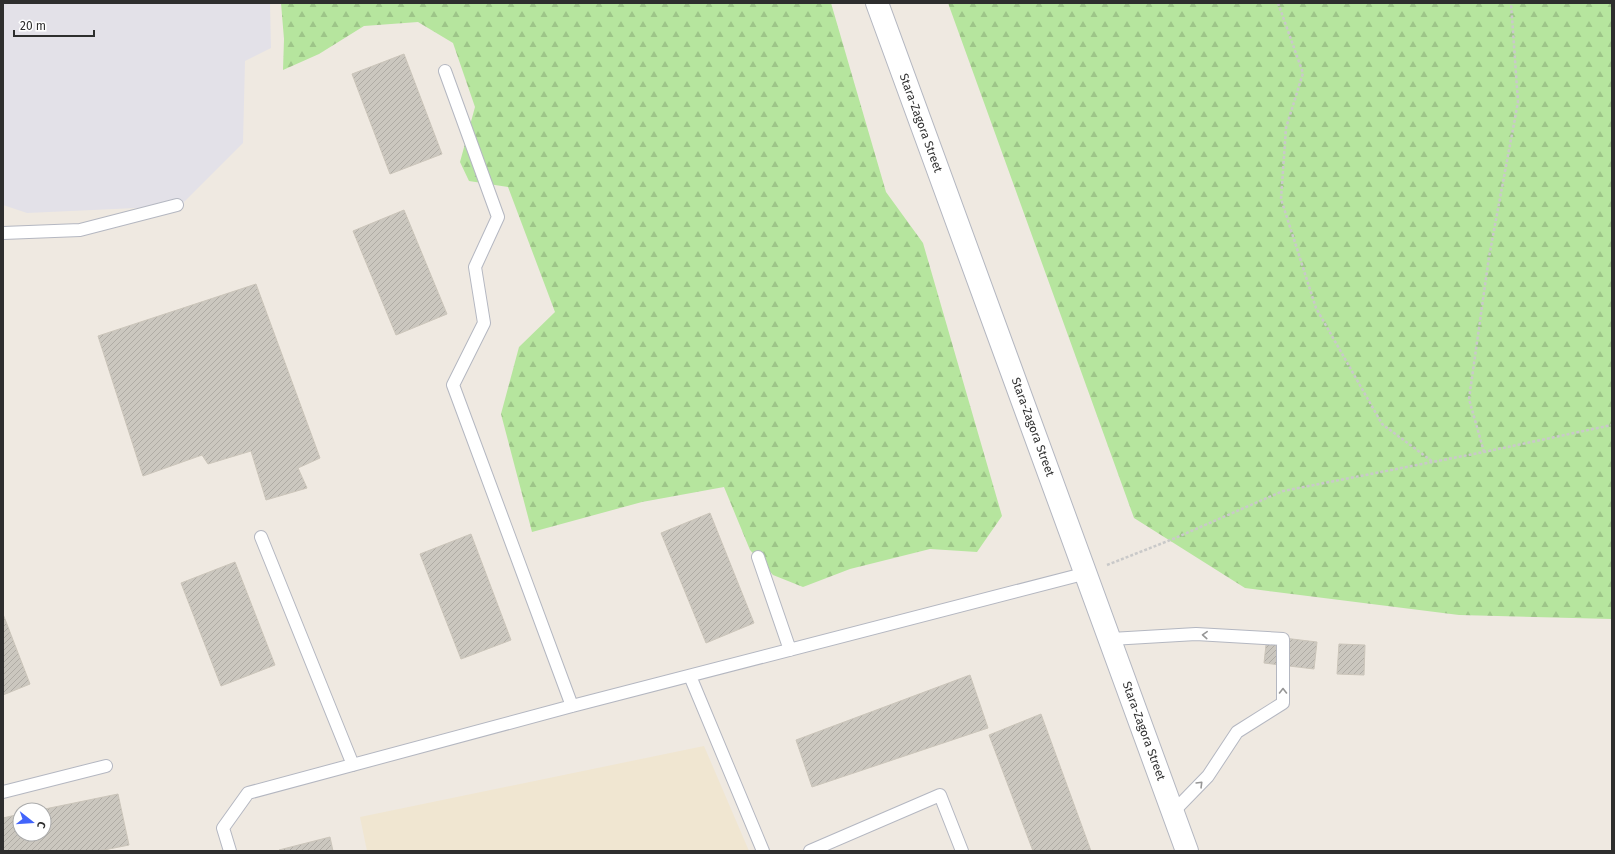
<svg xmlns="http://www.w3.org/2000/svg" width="1615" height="854" viewBox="0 0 1615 854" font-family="'Fira Sans',sans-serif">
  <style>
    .industrial { fill: #e3e1e8 }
    .education { fill: #f0e6d1 }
    .forest { fill: url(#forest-firs) }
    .building { fill: url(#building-hatch); stroke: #cbc5ba }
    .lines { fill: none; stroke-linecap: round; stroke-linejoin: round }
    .service-casing { stroke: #b4b7c1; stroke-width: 14 }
    .secondary-casing { stroke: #b4b7c1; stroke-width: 24 }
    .path { stroke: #c9c9c9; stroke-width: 2.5; stroke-dasharray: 3 2; stroke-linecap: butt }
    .service { stroke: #fff; stroke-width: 12 }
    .secondary { stroke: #fff; stroke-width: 22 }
    .oneway { stroke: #969696 }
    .labels { text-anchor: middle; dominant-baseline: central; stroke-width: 3.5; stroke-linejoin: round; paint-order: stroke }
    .street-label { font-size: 12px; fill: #2e2e2e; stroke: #fff }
  </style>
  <defs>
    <pattern id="forest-firs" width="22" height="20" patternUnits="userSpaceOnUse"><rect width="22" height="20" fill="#b6e59e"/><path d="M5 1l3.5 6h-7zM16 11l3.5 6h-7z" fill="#9dc588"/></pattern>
    <pattern id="building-hatch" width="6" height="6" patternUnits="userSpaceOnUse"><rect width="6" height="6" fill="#cbc7bf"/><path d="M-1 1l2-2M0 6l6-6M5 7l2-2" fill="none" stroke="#afaba4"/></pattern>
  </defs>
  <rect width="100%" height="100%" fill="#efe9e1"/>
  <path class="industrial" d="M3,3H270L271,48L245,61L243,143L180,206L27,213L3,205Z"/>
  <path class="education" d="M704,746L749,851H367L360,817Z"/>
  <path class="forest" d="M281,3H831L886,192L923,243L1002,516L977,552L930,549L850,569L803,587L773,575L750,550L724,487L642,502L532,532L501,414L519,347L555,312L508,187L469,181L460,162L475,107L453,43L418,22L364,26L319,54L283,70L284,39Z
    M948,3H1612V619L1459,615L1245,588L1134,518Z"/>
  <path class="building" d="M404,54L442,154L390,174L352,74Z
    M404,210L447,314L396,335L353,231Z
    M256,284L320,458L298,468L307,488L266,500L251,451L208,464L202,455L143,476L98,336Z
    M710,513L754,623L706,643L661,533Z
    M471,534L511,640L461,659L420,554Z
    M235,562L275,665L221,686L181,583Z
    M3,614L30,684L3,695Z
    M1267,636L1317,642L1314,669L1264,663Z
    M1339,644L1365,645L1364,675L1337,674Z
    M970,675L988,728L812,787L796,740Z
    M1041,714L1091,851H1033L989,735Z
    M118,794L129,845L99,851H3V818L20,814V834H44V810H40Z
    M330,837L333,851H280L279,850Z"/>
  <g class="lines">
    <defs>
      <path id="service" d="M445,71L498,217L475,267L484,323L453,385L572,706
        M3,233L80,230L177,205
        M261,537L353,765
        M758,557L790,650
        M1111,639L1196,634L1283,639V703L1237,732L1208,776L1173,812
        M690,676L763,851
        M3,792L106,766
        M230,851L223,828L248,793L572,706L1087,573
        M810,851L940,795L962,851"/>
      <path id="secondary" d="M877,3L1187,851"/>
    </defs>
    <use href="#service" class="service-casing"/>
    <use href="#secondary" class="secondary-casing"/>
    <path class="path" d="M1278,3L1303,73L1286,128L1281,199L1316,308L1382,424L1433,462
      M1484,452L1469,399L1489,257L1518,102L1511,3
      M1107,565L1173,539L1283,491L1484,452L1612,425"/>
    <use href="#service" class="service"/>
    <use href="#secondary" class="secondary"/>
  </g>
  <defs><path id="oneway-chevron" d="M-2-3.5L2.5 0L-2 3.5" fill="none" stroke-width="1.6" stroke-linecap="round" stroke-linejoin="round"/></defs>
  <g class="oneway">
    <use href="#oneway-chevron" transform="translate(1205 635) rotate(-177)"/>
    <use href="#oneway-chevron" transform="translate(1283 691) rotate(-90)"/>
    <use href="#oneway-chevron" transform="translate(1200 784) rotate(-45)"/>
  </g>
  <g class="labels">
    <g class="street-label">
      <text transform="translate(921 123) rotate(70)">Stara-Zagora Street</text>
      <text transform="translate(1033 427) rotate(70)">Stara-Zagora Street</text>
      <text transform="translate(1144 731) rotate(70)">Stara-Zagora Street</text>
    </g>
  </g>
  <rect width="1615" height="854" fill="none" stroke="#2e2e2e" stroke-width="8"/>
  <g transform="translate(32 822) rotate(107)"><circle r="19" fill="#ffffff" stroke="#ababab"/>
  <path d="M0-3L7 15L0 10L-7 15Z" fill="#4264fb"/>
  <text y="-6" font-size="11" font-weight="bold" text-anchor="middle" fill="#2e2e2e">С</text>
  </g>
  <path d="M14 30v6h80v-6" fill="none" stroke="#2e2e2e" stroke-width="2"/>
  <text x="20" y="30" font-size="12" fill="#2e2e2e" stroke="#ffffff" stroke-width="3" paint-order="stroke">20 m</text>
</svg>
